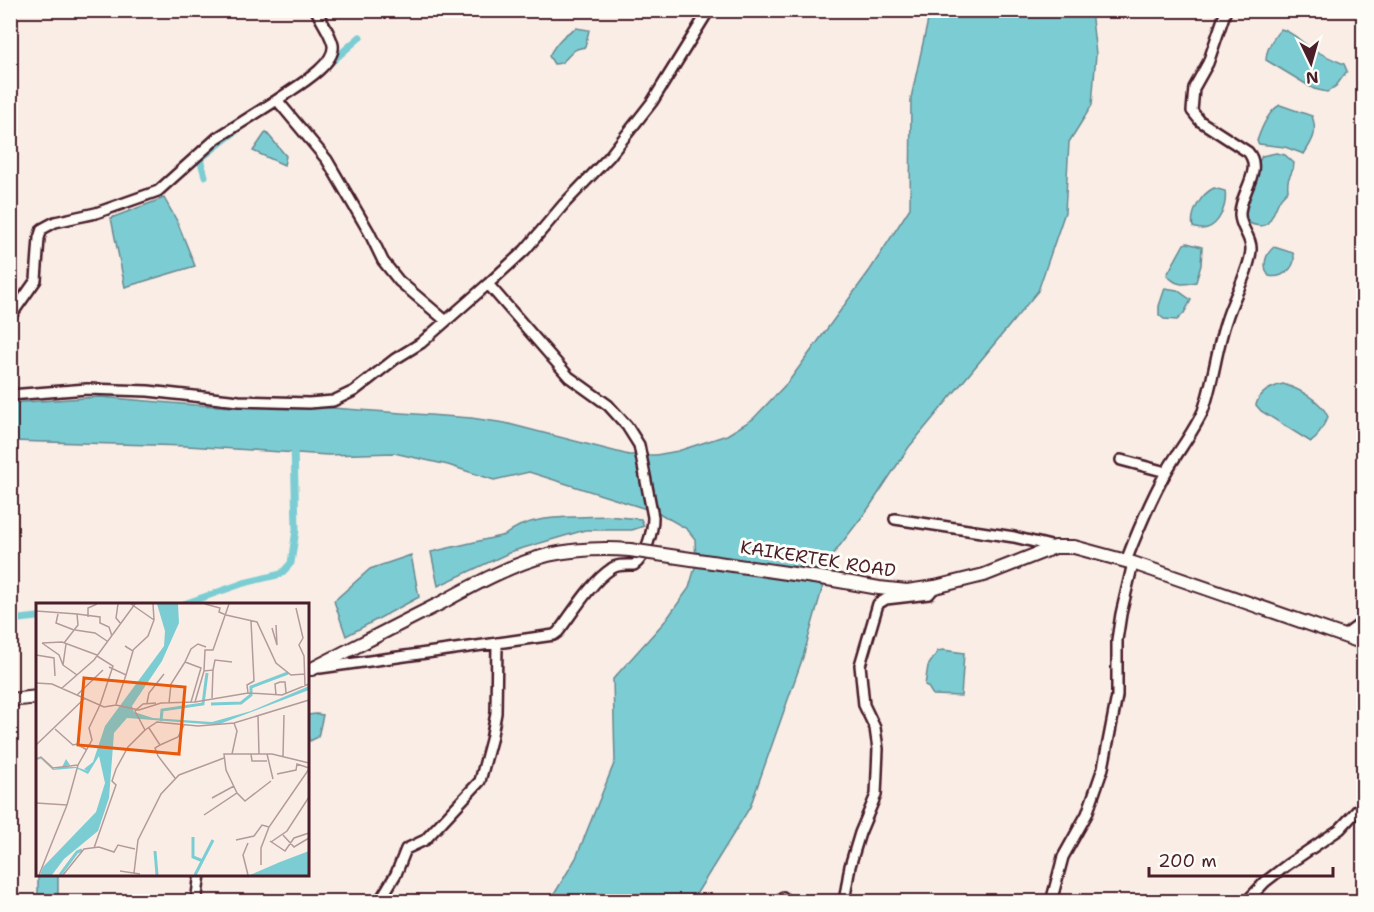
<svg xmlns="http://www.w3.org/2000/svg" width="1374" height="912" viewBox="0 0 1374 912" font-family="'Shantell Sans',sans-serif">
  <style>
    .water { fill: #7ccdd3; stroke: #688790; stroke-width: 1.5 }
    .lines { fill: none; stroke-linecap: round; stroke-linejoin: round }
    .canal { stroke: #7ccdd3; stroke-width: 7 }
    .minor-casing { stroke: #4a1f2b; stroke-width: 14 }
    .major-casing { stroke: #4a1f2b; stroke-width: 16 }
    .minor { stroke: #fdfcf7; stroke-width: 9 }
    .major { stroke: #fdfcf7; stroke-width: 12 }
    .major-bridge-casing { stroke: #4a1f2b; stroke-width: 16; stroke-linecap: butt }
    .major-bridge { stroke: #fdfcf7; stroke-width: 12 }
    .labels { text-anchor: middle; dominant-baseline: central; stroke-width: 6; stroke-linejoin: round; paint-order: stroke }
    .street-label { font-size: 18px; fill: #4a1f2b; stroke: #fdfcf7 }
    .inset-river { fill: none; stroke: #7ccdd3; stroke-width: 3 }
    .inset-road { fill: none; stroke: #b39b9b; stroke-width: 1.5 }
    .view { fill: #e8590c; fill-opacity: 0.15; stroke: #e8590c; stroke-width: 3 }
    .inset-edge { fill: none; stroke: #4a1f2b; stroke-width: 3 }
  </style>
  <rect width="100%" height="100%" fill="#f9ede5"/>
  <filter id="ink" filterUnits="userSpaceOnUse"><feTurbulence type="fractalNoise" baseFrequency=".0167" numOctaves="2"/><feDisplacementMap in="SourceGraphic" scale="12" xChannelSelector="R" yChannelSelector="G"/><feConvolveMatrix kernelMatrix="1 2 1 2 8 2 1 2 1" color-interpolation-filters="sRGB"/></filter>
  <g filter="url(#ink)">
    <path class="water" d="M930,11H1091L1096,54L1092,105L1069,142L1065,212L1038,291L909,447L868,509L831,557L803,657L750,807L692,901H550L576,858L615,761L613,679L666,620L689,588L696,564L695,539L687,529L659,513L529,472L494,480L448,465L394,453L328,455L187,446L11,441L10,403L100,397L194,405L239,407L290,405L471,418L505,423L629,455H656L678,451L727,435L753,419L789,381L870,270L910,208L911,98Z
      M576,28L589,30L585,47C582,48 578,48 575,50C566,56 566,64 554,64L549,56C556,43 563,35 576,28Z
      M1281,29C1293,32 1300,41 1309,47C1320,54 1332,59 1344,64L1347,71L1336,86L1327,92L1314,89L1266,60C1266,48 1273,38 1281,29Z
      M1280,105L1312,116C1318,132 1313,140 1304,154L1285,147L1259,144L1257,141C1261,129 1268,111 1280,105Z
      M266,132L286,156L284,165L253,151Z
      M1276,153L1285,155L1294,163C1294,175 1286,174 1288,190C1285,194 1281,196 1279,201C1270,219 1270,234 1245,221L1241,212L1254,171L1262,156Z
      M1214,188L1225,191C1228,209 1215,236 1193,227C1190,213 1201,194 1214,188Z
      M164,198L177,221L195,266L125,287L111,218Z
      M1187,243L1202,247L1201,265L1196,282C1184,285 1176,286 1167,275L1184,244Z
      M1274,247L1293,253C1298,267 1282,279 1269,276C1262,267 1265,254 1274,247Z
      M1165,288L1177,290L1191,300L1184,313L1177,320L1164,319L1159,315V306Z
      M1283,384C1299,389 1322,401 1328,417L1316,438L1311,442L1261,411L1256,405C1259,392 1271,387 1283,384Z
      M606,516L641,519L644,526L632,530H585L513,551L438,586L431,552L505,535C530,513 574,518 606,516Z
      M411,555L419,597L346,636L334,601L370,569Z
      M943,650L964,653L961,696L933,695L928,687L925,685L928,666L938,651Z
      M316,714L323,715L318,737L310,741L308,737V715Z
      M38,875H58V901H38Z"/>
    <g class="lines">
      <path class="canal" d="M328,65L360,37
        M205,176L200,159L236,131
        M184,604L244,583L281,574L291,563L296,530L294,444
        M10,620L38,617"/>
      <defs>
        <path id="minor" d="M316,10C321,21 331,34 333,45C336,66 292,89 277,100L327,160L369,232L383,261L399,281L446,321
          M10,317L36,280L39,238L42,229L55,222L96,213L158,191L217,138L277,100
          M10,395L87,389L148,391L239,401L309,403L333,401L354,391L395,359L421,343L488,284
          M1121,460L1166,472
          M895,519L1014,537L1055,547
          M1126,561C1138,530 1151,498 1168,469C1179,450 1194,431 1203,411C1214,380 1216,349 1227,318C1233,298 1250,270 1251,250C1252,237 1240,228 1240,215C1239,194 1264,170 1248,152L1200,121L1192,111L1194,88L1208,63L1226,10
          M1344,636L1364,621
          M320,668L554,635L558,632C572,614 591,582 611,569C617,564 626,565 634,565C646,557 653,531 653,517L639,445L627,426L608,405L569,377L488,284L525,250L564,204L609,157L652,102L709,10
          M783,897L784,902
          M196,902L200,874
          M379,902L396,874L406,849L425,840L480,781L491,740L496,713L497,643
          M844,902L850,866L860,833L876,795L878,749L875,728L864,705L860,665L878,604L886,599L929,594L935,587
          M1051,902L1063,857L1087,814L1103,768L1117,696V640L1121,614L1133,563
          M1246,902L1265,882L1287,865L1340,829L1364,803"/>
        <path id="major" d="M834,580L879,588L907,591L935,587L984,575L1055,547H1074L1133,563L1364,643
          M308,669H312C355,647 397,625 439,604C474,585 509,565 548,555C576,549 602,548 630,550
          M10,700L38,697"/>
      </defs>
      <use href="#minor" class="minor-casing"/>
      <use href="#major" class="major-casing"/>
      <use href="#minor" class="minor"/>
      <use href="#major" class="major"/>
      <defs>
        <path id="major-bridge" d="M630,550L834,580"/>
      </defs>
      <use href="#major-bridge" class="major-bridge-casing"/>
      <use href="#major-bridge" class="major-bridge"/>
    </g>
  </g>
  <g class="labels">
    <g class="street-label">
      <text transform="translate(818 559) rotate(9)">KAIKERTEK ROAD</text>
    </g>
  </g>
  <g transform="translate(36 603)">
    <rect width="273" height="273" fill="#f9ede5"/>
    <path d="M121,1H142L143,20L126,58L96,103L98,109L117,115L176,119L215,108L273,83V87L181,122L91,115L78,130L73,195L62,228L28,256L16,272H4L7,264L60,209L69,180L63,153L52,171L40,165L17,167L5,156L0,157L5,155L18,166L26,164L30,156L34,162L26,164H40L52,168L48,166L57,159L69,123L128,43L129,28ZM273,248V272H214L244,259Z" fill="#7ccdd3"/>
    <path class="inset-river" d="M175,101L205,100L215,92V84L252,70M125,118L126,107L167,101L171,70M157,234V254L167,258M119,248L121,272M24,272L41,249L46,247M159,272L177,237"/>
    <path class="inset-road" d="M82,1L80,15L85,21M95,1L118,17M169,1L184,5L183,9L190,12L221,19L240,60L255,72L269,71M260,5L267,35L263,42L268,53L269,83M0,8L41,11L42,22L28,40M22,11L20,20L38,27M41,11L64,14V20L73,24L76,33M52,14V5L61,1M236,25L241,42L240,22M39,27L59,30L71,38M6,40L26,39L61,52M6,40L23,52L27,62M30,41L27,62L41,72M97,47L112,33L118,17L117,1M0,52L18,55L19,73M61,53L77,63L64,102M149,59L155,46L162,41L170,44M73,64L90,72L97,48L89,43M177,67L179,57L196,59M0,80L16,81L68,104L80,102L103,107L125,100L159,99L212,90L246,92L273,81M26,85L58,57L99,1M212,90L211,82L218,78L215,18M41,92L67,67M240,92L239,81L244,79H249L250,90M176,95L177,67L168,68L169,47H177L193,1M159,99L168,68M111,100L113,90L128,71M133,100L135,81L149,59L165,65L155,99M80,101L90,72M222,113L223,151M198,120L273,97M113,125L124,142L119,145L122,153L139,175M19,126L37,142L41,141L51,147M109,127L121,119L162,123L198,120L201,128L196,151M0,142L49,95M124,142L142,134L148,122M215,151L216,158H231M231,151L237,176M247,153L248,112M0,156L5,154L17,165L42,162M241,171L260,167L261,161L273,165M201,190L190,167L188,151H236L273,160M176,195L198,183M0,200L31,202L42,162L56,137L53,125L64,102M168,212L201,190L209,198L235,178M247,232L258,244L273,235M200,237L218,233L226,222L233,224M234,238L249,248L258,235L273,230M235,239L251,228L273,194M58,245L80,182L76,178L80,166L92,144L109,127L99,108L107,101L120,100M225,262V245L233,224L273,166M84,268L104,271M98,270L102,237L125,191L143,172L188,155M3,272L31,202M27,272L48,246L63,244L78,249L82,242L99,246M212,272L207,252L212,240"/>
    <path class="view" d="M48,75L149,84L143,151L42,142Z"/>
    <rect width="273" height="273" class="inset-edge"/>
  </g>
  <rect width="1374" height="912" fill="none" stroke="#fdfcf7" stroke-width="36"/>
  <rect x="18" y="18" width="1338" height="876" fill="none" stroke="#4a1f2b" stroke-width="2" filter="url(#ink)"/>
  <g transform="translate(1311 63) rotate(175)" stroke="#fdfcf7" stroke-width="4.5" paint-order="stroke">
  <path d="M0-4.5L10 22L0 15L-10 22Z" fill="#4a1f2b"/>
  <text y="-9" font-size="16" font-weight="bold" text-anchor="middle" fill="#4a1f2b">N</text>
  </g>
  <path d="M1149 867v9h184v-9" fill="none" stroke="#4a1f2b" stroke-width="3"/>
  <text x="1158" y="867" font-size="18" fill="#4a1f2b" stroke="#fdfcf7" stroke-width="4.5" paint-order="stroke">200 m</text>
</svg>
